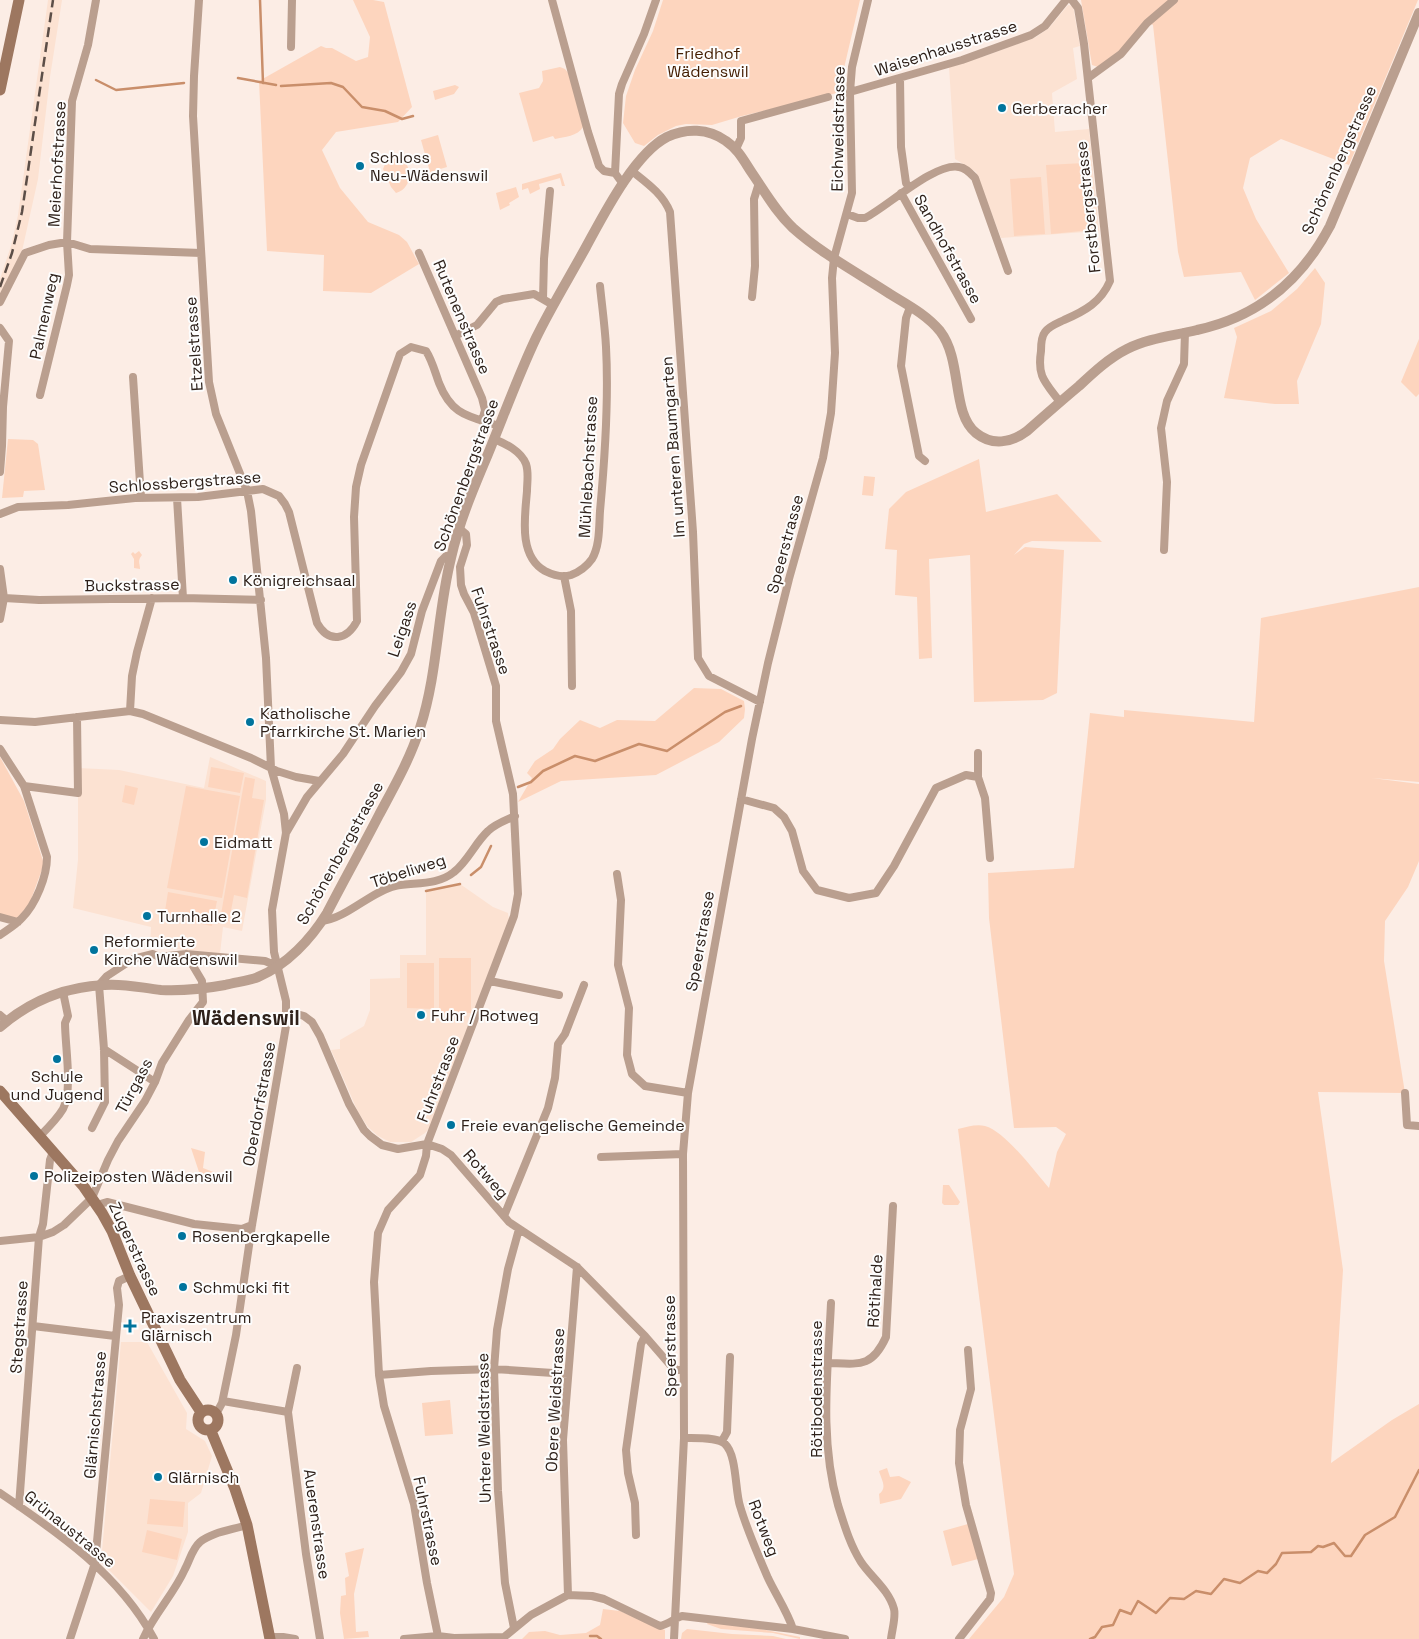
<svg xmlns="http://www.w3.org/2000/svg" width="1419" height="1639" viewBox="0 0 1419 1639" font-family="'Space Grotesk',sans-serif">
  <style>
    .built { fill: #fce2d2 }
    .green { fill: #fdd5be }
    .lines { fill: none; stroke-linecap: round; stroke-linejoin: round }
    .stream { stroke: #c98e6a; stroke-width: 2.5 }
    .minor { stroke: #ba9f8f; stroke-width: 8 }
    .tertiary { stroke: #ba9f8f; stroke-width: 10 }
    .secondary { stroke: #9d7760; stroke-width: 11 }
    .rail { stroke: #5c4e47; stroke-width: 2.5; stroke-dasharray: 10 5; stroke-linecap: butt }
    .poi-dot { fill: #00749d; stroke: #fdfdfd; stroke-width: 2 }
    .labels { text-anchor: middle; dominant-baseline: central; stroke-width: 4; stroke-linejoin: round; paint-order: stroke }
    .street-label { font-size: 16px; fill: #2e211a; stroke: #fdfdfd }
    .park-label { font-size: 16px; fill: #431d01; stroke: #fdfdfd }
    .poi-label { font-size: 16px; fill: #2e211a; stroke: #fdfdfd; text-anchor: start }
    .district-label { font-size: 21px; font-weight: bold; fill: #2e211a; stroke: #fdfdfd }
  </style>
  <rect width="100%" height="100%" fill="#fcede5"/>
  <path class="built" d="M48,0H62L50,77L38,179L22,251L0,296V279L11,246L18,215Z
    M1068,5L1073,6L1080,46L1073,48L1077,79L1052,93L1055,132L1089,129L1099,231L1001,238L976,172L955,159L949,67L985,56L1036,37L1049,28Z
    M210,757L266,781V800L242,931L223,927L220,954L150,946L151,927L73,908L78,860V768L119,770L204,788Z
    M460,884L493,907L508,913L509,920L429,1129L425,1133L411,1142H390L378,1136L368,1127L358,1112L331,1050L340,1049V1040L364,1026L370,1010V979L400,978V955H426V891Z
    M121,1342H147L187,1413L186,1429L205,1441L212,1456L201,1493L188,1503V1532L173,1576L151,1612L101,1562Z"/>
  <path class="green" d="M353,0H373L384,2L412,107L398,122L336,132L322,150L340,188L368,222L399,235L407,242L419,264L371,293L323,291L324,255L267,251L259,81L321,46L326,48H332L356,61L368,57L370,37Z
    M663,0H860L844,68L841,92L742,116L712,125L686,124L676,126L658,135L644,146L635,143L623,123L626,96L635,70L653,31Z
    M1081,0H1418L1349,165L1281,139L1250,158L1243,188L1256,219L1289,273L1255,300L1241,272L1184,277L1178,252L1153,25L1145,21L1120,50L1098,67L1092,65Z
    M560,67L565,69L570,75L583,127C578,136 564,137 555,139L553,136L533,142L519,93L539,88L543,81L542,71Z
    M455,85L459,87L454,94L435,100L433,91Z
    M438,135L447,167L430,172L421,140Z
    M1083,141H1086L1092,230L1051,234L1046,165L1084,163Z
    M396,158C414,161 414,188 396,193L391,187L383,169L386,162Z
    M561,173L565,186H562L560,178L539,184L540,189L530,194L528,188L522,190V184Z
    M1041,177L1045,234L1014,236L1010,179Z
    M516,187L519,197L509,203L510,205L500,210L496,193Z
    M1315,268L1325,283L1321,324L1297,381L1299,404H1275L1224,398L1237,337L1234,328L1271,311L1297,289Z
    M1419,339V394L1416,397L1401,382Z
    M8,439L33,440L38,444L45,490L24,491L23,497L2,498Z
    M979,459L986,512L1057,494L1102,542L1032,541L1024,544L1014,555L1025,547L1064,550L1057,693L1043,700L974,702L970,555L929,559L932,658L919,659L917,597L895,595L897,550L885,549L889,509L906,492Z
    M864,476L875,477L873,496L862,495Z
    M139,551L142,555C137,561 140,563 140,569L134,568V559L131,554L133,552L135,554Z
    M1419,587V782L1372,778L1419,784V861L1408,887L1385,921L1384,961L1405,1093L1318,1092L1343,1270L1331,1463L1392,1420L1419,1404V1639H969L1004,1597L1014,1574L958,1129C967,1127 976,1124 985,1126C1005,1131 1035,1172 1049,1188L1057,1152L1066,1134L1056,1127L1014,1128L989,918L988,873L1074,868L1090,713L1124,717V710L1254,722L1261,618Z
    M694,688L721,689L744,701L745,709L744,718L719,742L656,775L561,781L518,802L532,778L527,773L535,761L553,749L560,739L580,720L600,728L617,720L655,721Z
    M0,757L24,801L44,864L29,905L16,919L0,915Z
    M211,767L244,773L240,793L208,787Z
    M245,777L255,779L252,798L264,800L247,898L234,895L229,921L220,920Z
    M125,785L138,788L134,805L122,802Z
    M186,786L240,796L222,898L167,888Z
    M168,892L217,901L212,926L164,917Z
    M439,958H471V1013H439Z
    M407,963H434V1009L407,1008Z
    M191,1148L205,1152L203,1168L221,1175L218,1181L199,1172Z
    M943,1185H949L960,1202L958,1205H944L942,1203Z
    M450,1400L453,1434L425,1436L422,1403Z
    M887,1468L890,1477L899,1476L911,1482L901,1499L880,1504L879,1494C888,1488 881,1479 879,1471Z
    M150,1499L185,1502L183,1527L147,1524Z
    M968,1524L978,1559L952,1566L943,1531Z
    M147,1530L182,1539L177,1560L142,1552Z
    M364,1548L354,1594L356,1632L368,1631L369,1637L344,1639L340,1613L341,1596L346,1595L345,1578L349,1576L345,1553Z
    M603,1609L620,1611L665,1630V1639H522L529,1632L545,1631L560,1635L586,1633L600,1625Z
    M708,1622L751,1627L800,1637V1639L773,1633L721,1629L707,1624Z
    M687,1629L732,1634L773,1636L786,1639H681L682,1633Z"/>
  <g class="lines">
    <path class="stream" d="M260,0L263,83
      M238,78L276,85
      M96,80L116,90L184,83
      M281,86L331,83L343,87L362,107L385,111L402,119L413,116
      M518,787L531,782L543,771L575,756L595,761L639,744L667,751L725,712L741,706
      M471,875L481,867L491,846
      M426,891L460,884
      M590,1636H597L601,1639
      M1090,1639L1095,1637L1102,1627L1113,1625L1120,1610L1131,1614L1138,1601L1156,1613L1170,1598L1184,1599L1196,1591L1211,1594L1224,1579L1240,1583L1258,1571L1267,1573L1276,1564L1282,1553L1311,1552L1318,1546L1323,1547L1334,1543L1345,1556H1351L1365,1535L1395,1517L1419,1470"/>
    <path class="minor" d="M199,0L194,76L193,116L209,382L216,414L247,491L251,511L266,658L271,768L284,814L286,833L272,910L274,952L286,1001V1026L252,1225L236,1335L222,1403L216,1414
      M552,0L588,132L599,166L604,171L615,173
      M291,47L292,0
      M900,78L901,147L906,183L909,187
      M1088,78L1121,54L1147,23L1174,0
      M850,92L962,60L1031,35L1045,26L1066,0
      M736,149L741,138V121L828,97
      M632,171C647,183 663,194 670,212L693,532L698,658L709,676L760,702
      M623,184L615,173L619,94L622,84L644,34L656,0
      M901,193L971,319
      M847,214L858,218H865C887,207 935,162 959,167C966,168 970,173 975,178L1008,271
      M419,253L482,398L485,410L482,421
      M752,297L755,266L754,199L759,183
      M543,299L544,259L550,191
      M0,302L25,253L49,245L67,242L90,249L201,253
      M910,307L906,318L901,366L919,456L925,461
      M0,328L9,341L3,407L2,446L0,472
      M455,336L477,325L496,302L503,299L534,294L553,305
      M133,377L141,498
      M40,395L67,285L69,275L67,242L72,101L88,45L96,0
      M1060,402C1045,382 1037,377 1041,351C1041,345 1041,337 1045,332C1049,326 1058,323 1064,320C1085,311 1101,302 1110,281L1084,44L1078,8L1072,0
      M494,439C506,444 521,451 526,464C529,473 527,482 527,491C525,516 518,556 545,571C553,575 562,578 571,575C579,572 587,566 592,559C600,546 599,525 600,511C605,457 609,401 606,347C605,327 602,306 600,286
      M177,498L183,598
      M0,514L18,507L68,505L135,498L198,497L263,489L279,496L285,504L289,512L317,623C329,644 347,640 357,621L354,517L356,487L361,465L400,354L411,347L426,351C432,360 435,372 439,383C452,416 469,416 499,426
      M1164,550L1167,482L1161,428L1167,401L1184,364L1185,332
      M0,569L4,598L0,619
      M564,576L571,611L572,686
      M4,598L39,600L183,598L261,600
      M130,711L132,676L137,652L152,598
      M0,720L35,722L130,711L143,714L251,758L277,771L296,777L319,781
      M0,749L24,786L47,857C47,876 36,904 22,918C16,925 7,930 0,935
      M978,777V753
      M24,786L78,793L77,717
      M741,799L774,808L784,817L792,831L803,871L817,890L849,898L876,893L894,866L936,788L966,775L978,777L985,798L990,858
      M286,833L307,797L343,754L375,706L401,672L411,654L422,611L441,561L446,556H451
      M617,874L621,900L618,965L629,1008L627,1055L632,1074L645,1086L688,1093
      M0,917L18,922
      M322,921C347,918 370,892 395,886C414,882 437,886 454,872C468,861 475,843 488,831C495,824 506,820 515,816
      M490,981L559,995
      M286,1011L304,1016L312,1022L320,1036L349,1104L364,1130L370,1136L382,1145L398,1149L427,1144L442,1149L451,1155L509,1222L577,1267L645,1336L671,1366L677,1370H683
      M0,1015L7,1021
      M104,1049L155,1082
      M1405,1093L1407,1125L1419,1126
      M92,1128L105,1102L104,1049L99,985L107,976L133,959L153,954L159,957L186,954L265,961L277,966
      M40,1136C48,1128 57,1119 63,1109C73,1090 65,1046 65,1023L68,1016L63,992
      M601,1157L683,1154
      M97,1205L107,1202L115,1204L194,1224L242,1229L252,1225
      M504,1216L548,1108L555,1078L558,1044L565,1034L584,985
      M0,1241L39,1237L53,1232L64,1225L92,1198L108,1160L118,1141L145,1101L155,1082L162,1063L189,1020L203,1002L202,981L186,954
      M831,1303C828,1370 819,1439 838,1505C844,1524 850,1545 861,1562C871,1577 889,1590 894,1609C896,1617 892,1630 891,1639
      M33,1326L115,1336
      M828,1363C859,1364 872,1368 886,1337L893,1206
      M297,1368L288,1412L306,1554L320,1639
      M379,1375L431,1371L494,1369L568,1374
      M223,1401L288,1412
      M684,1438C694,1438 718,1437 725,1444C737,1455 735,1491 740,1506C747,1530 758,1555 768,1578C776,1595 787,1611 793,1629
      M722,1441L727,1432L730,1357
      M0,1493C59,1533 120,1575 154,1639
      M19,1506L39,1237L43,1224L50,1160L53,1152
      M636,1535L635,1503L628,1473L626,1450L641,1344L645,1336
      M568,1595L563,1440L577,1267
      M514,1628L505,1583L498,1491L494,1369L497,1330L508,1269L519,1229
      M438,1636L427,1583L414,1504L384,1406L379,1375L374,1282L378,1233L388,1210L420,1175L426,1156L427,1144L514,916L518,894L513,794L496,721V686L474,613L464,594L461,585L460,567L467,545L466,534L460,529
      M270,1637H283L295,1639
      M70,1639L95,1563L119,1305L117,1288L119,1281L130,1276
      M143,1639C154,1614 174,1594 185,1569C190,1560 192,1549 200,1542C212,1532 232,1530 247,1525
      M404,1639L438,1636L454,1638L504,1637L531,1615L568,1595L592,1596L604,1599L660,1626C669,1624 673,1619 682,1616L793,1629L845,1639
      M674,1639L684,1438L683,1154L688,1093L752,739L768,663L789,579L823,458L831,413L835,353L832,278L834,258L852,193L850,92L852,67L868,0
      M959,1639L990,1599L991,1593L966,1505L959,1463L960,1430L971,1389L968,1350"/>
    <path class="tertiary" d="M0,1027C30,1001 64,987 104,985C123,983 142,988 161,990C183,991 203,989 225,985C236,982 248,981 258,977C287,965 311,939 327,913C344,880 362,848 379,815C394,787 410,759 420,728C438,673 437,614 451,558C459,522 474,487 488,454C504,415 518,376 536,338C551,307 569,278 586,247C603,216 634,154 667,137C686,128 708,128 726,141C738,149 744,161 752,173C765,192 776,212 793,228C822,254 858,273 890,294C908,305 927,315 940,331C963,361 951,413 976,433C992,446 1011,443 1027,431C1044,416 1061,401 1079,386C1094,372 1109,358 1127,349C1149,338 1173,336 1197,330C1258,317 1301,281 1330,226L1419,13"/>
    <path class="secondary" d="M0,90L19,0
      M0,1091L84,1187L102,1213L112,1231L130,1276L180,1380L201,1412
      M198 1420a10 10 0 1 1 20 0a10 10 0 1 1-20 0Z
      M211,1431L235,1489L247,1525L270,1639"/>
    <path class="rail" d="M0,287L12,253L22,212L53,0"/>
  </g>
  <g class="poi-dot">
    <circle cx="1002" cy="108" r="5"/>
    <circle cx="360" cy="166" r="5"/>
    <circle cx="233" cy="580" r="5"/>
    <circle cx="250" cy="722" r="5"/>
    <circle cx="204" cy="842" r="5"/>
    <circle cx="147" cy="916" r="5"/>
    <circle cx="94" cy="950" r="5"/>
    <circle cx="421" cy="1015" r="5"/>
    <circle cx="57" cy="1059" r="5"/>
    <circle cx="451" cy="1125" r="5"/>
    <circle cx="34" cy="1176" r="5"/>
    <circle cx="182" cy="1236" r="5"/>
    <circle cx="183" cy="1287" r="5"/>
    <path d="M127.5 1318.5h5v5h5v5h-5v5h-5v-5h-5v-5h5z"/>
    <circle cx="158" cy="1477" r="5"/>
  </g>
  <g class="labels">
    <g class="street-label">
      <text transform="translate(946 48) rotate(-18)">Waisenhausstrasse</text>
      <text transform="translate(838 129) rotate(-89)">Eichweidstrasse</text>
      <text transform="translate(1339 160) rotate(-66)">Schönenbergstrasse</text>
      <text transform="translate(57 164) rotate(-87)">Meierhofstrasse</text>
      <text transform="translate(1088 207) rotate(-96)">Forstbergstrasse</text>
      <text transform="translate(948 249) rotate(61)">Sandhofstrasse</text>
      <text transform="translate(44 316) rotate(-78)">Palmenweg</text>
      <text transform="translate(462 317) rotate(67)">Rutenenstrasse</text>
      <text transform="translate(194 344) rotate(-94)">Etzelstrasse</text>
      <text transform="translate(673 447) rotate(-94)">Im unteren Baumgarten</text>
      <text transform="translate(588 467) rotate(-87)">Mühlebachstrasse</text>
      <text transform="translate(466 475) rotate(-70)">Schönenbergstrasse</text>
      <text transform="translate(185 482) rotate(-4)">Schlossbergstrasse</text>
      <text transform="translate(785 544) rotate(-75)">Speerstrasse</text>
      <text transform="translate(132 585) rotate(-1)">Buckstrasse</text>
      <text transform="translate(402 629) rotate(-71)">Leigass</text>
      <text transform="translate(491 631) rotate(71)">Fuhrstrasse</text>
      <text transform="translate(340 853) rotate(-61)">Schönenbergstrasse</text>
      <text transform="translate(408 871) rotate(-18)">Töbeliweg</text>
      <text transform="translate(700 941) rotate(-80)">Speerstrasse</text>
      <text transform="translate(438 1079) rotate(-69)">Fuhrstrasse</text>
      <text transform="translate(134 1086) rotate(-62)">Türgass</text>
      <text transform="translate(259 1104) rotate(-80)">Oberdorfstrasse</text>
      <text transform="translate(486 1174) rotate(49)">Rotweg</text>
      <text transform="translate(135 1249) rotate(65)">Zugerstrasse</text>
      <text transform="translate(875 1291) rotate(-87)">Rötihalde</text>
      <text transform="translate(19 1327) rotate(-86)">Stegstrasse</text>
      <text transform="translate(670 1346) rotate(-91)">Speerstrasse</text>
      <text transform="translate(816 1389) rotate(-90)">Rötibodenstrasse</text>
      <text transform="translate(555 1400) rotate(-87)">Obere Weidstrasse</text>
      <text transform="translate(95 1415) rotate(-85)">Glärnischstrasse</text>
      <text transform="translate(484 1428) rotate(-91)">Untere Weidstrasse</text>
      <text transform="translate(428 1521) rotate(78)">Fuhrstrasse</text>
      <text transform="translate(317 1524) rotate(82)">Auerenstrasse</text>
      <text transform="translate(764 1528) rotate(69)">Rotweg</text>
      <text transform="translate(70 1529) rotate(39)">Grünaustrasse</text>
    </g>
    <g class="park-label">
      <text x="708" y="53">Friedhof<tspan x="708" dy="18">Wädenswil</tspan></text>
    </g>
    <g class="poi-label">
      <text x="1012" y="108">Gerberacher</text>
      <text x="370" y="157">Schloss<tspan x="370" dy="18">Neu-Wädenswil</tspan></text>
      <text x="243" y="580">Königreichsaal</text>
      <text x="260" y="713">Katholische<tspan x="260" dy="18">Pfarrkirche St. Marien</tspan></text>
      <text x="214" y="842">Eidmatt</text>
      <text x="157" y="916">Turnhalle 2</text>
      <text x="104" y="941">Reformierte<tspan x="104" dy="18">Kirche Wädenswil</tspan></text>
      <text x="431" y="1015">Fuhr / Rotweg</text>
      <text x="57" y="1076" text-anchor="middle">Schule<tspan x="57" dy="18">und Jugend</tspan></text>
      <text x="461" y="1125">Freie evangelische Gemeinde</text>
      <text x="44" y="1176">Polizeiposten Wädenswil</text>
      <text x="192" y="1236">Rosenbergkapelle</text>
      <text x="193" y="1287">Schmucki fit</text>
      <text x="141" y="1317">Praxiszentrum<tspan x="141" dy="18">Glärnisch</tspan></text>
      <text x="168" y="1477">Glärnisch</text>
    </g>
    <g class="district-label">
      <text x="246" y="1017">Wädenswil</text>
    </g>
  </g>
</svg>
